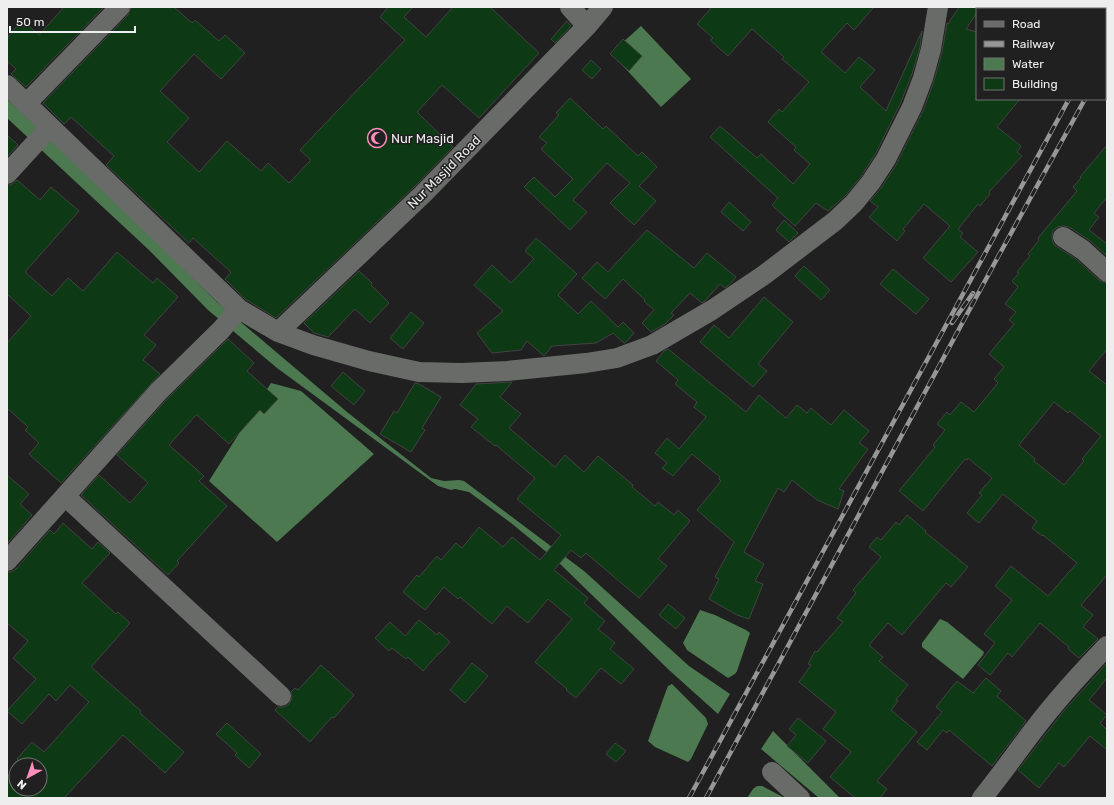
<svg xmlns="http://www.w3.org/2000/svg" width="1114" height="805" viewBox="0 0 1114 805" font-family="Rubik,sans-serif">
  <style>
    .water { fill: #4d7950 }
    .building { fill: #0d3914; stroke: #424442; fill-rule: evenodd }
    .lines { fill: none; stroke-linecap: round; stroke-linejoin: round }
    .minor { stroke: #696b69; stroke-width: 20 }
    .rail-casing { stroke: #969796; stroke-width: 4.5 }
    .rail { stroke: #1f201f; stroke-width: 3; stroke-dasharray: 9; stroke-linecap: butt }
    .labels { text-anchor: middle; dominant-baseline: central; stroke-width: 3; stroke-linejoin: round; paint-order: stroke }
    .poi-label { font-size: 13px; fill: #edeeed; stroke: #1f201f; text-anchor: start }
    .street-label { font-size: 13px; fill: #edeeed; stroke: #1f201f }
  </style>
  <rect width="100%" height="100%" fill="#1f201f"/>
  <path class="water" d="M641,26L691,79L661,107L611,53Z
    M7,99L117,202L217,302L347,412L431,478L444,481L459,480L464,481L584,571L689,666L730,694L718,714L669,670L555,559L511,523L469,492L455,489L451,490L438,486L277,368L208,310L149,250L7,118Z
    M271,383L301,391L374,454L277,542L209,481Z
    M700,610L715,615L746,630L750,633L737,671L735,674L728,678L687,650L683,643Z
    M940,619L947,622L984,652L983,655L963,679L922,647V643Z
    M672,684L706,718L708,724L691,759L688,762L655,747L648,741L666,691L668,686Z
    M773,731L840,798H819L761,749Z
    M757,786H762L785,798H747L753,789Z"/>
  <path class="building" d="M64,7H104L26,87L11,74L16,69L7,61V38L22,20L39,35Z
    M131,7H174L192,23L195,20L219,41L225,35L245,53L221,79L194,54L160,91L189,118L167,142L199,172L227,141L261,171L268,163L289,183L311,160L300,150L405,40L380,17L388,7H413L404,17L426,37L453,7H490L539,53L479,118L442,85L417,112L453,147L415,186L276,318L245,299L225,279L231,272L193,238L189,243L106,165L114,156L71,117L64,124L43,103L128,15Z
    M712,7H874L854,30L847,23L821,52L845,73L859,57L875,70L860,87L886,111L922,31L920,47L912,74L901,102L876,153L862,175L846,195L828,211L816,203L795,226L772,205L778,198L710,137L720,126L757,158L761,154L793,184L810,164L794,150L796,147L768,122L779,109L782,112L809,82L782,59L784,57L752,29L728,56L710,40L713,38L697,24Z
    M959,7H981L979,9H977V13L966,29L977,32V99H1020L997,127L1021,146L1017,152L1022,156L989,192L990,194L980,206L978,204L958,229L963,233L960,237L978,252L951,282L923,258L950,226L924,204L903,229L905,231L897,241L869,217L878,207L870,201L881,188L896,165L923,111L934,81L942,52L947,23L948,24Z
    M567,21L571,26L555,43L551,39Z
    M623,39L642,56L629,71L610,54Z
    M591,60L601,69L592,79L582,70Z
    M570,98L603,129L606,126L638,156L642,152L657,167L639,186L656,201L634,225L610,203L630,183L607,163L573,200L587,212L570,230L524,187L534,177L555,197L573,179L541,149L547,143L539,137L559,115L556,113Z
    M7,135L18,145L7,157Z
    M1107,145V197L1094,213L1099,217L1089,230L1107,244V256L1089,240L1069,227L1063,226L1057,227L1053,231L1052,237L1053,243L1056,246L1076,259L1099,280L1107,283V349L1089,371L1107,385V575L1081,605L1093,615L1083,627L1098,639L1079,658L1068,649L1069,647L1040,623L1012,657L1008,653L990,675L978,665L995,643L984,634L1012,600L995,586L1011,566L1048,596L1077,563L1043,535L1042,536L1032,528L1037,521L1003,494L979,523L967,513L982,495L979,493L992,478L968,458L967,460L965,459L923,511L899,491L935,447L933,445L945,430L937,424L947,412L950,415L961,402L974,412L998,383L994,379L1004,367L989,354L1014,324L1009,320L1016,312L1005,304L1018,287L1012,281L1019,273L1017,272L1030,256L1028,254L1039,240L1038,238L1077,191L1073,187L1081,178L1080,177ZM1054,402L1068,413L1070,411L1101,436L1082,459L1084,461L1064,485L1034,461L1035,459L1019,445Z
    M17,180L40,200L51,187L79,211L25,272L52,296L68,278L83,291L117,252L153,283L157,278L178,297L144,335L156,345L143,360L160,374L61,483L29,454L39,443L25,430L28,427L7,408V343L31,316L7,294V185H11Z
    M729,202L751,222L743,231L721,212Z
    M784,220L798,233L789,242L776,230Z
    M647,230L694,268L707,253L736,277L730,284L725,288L720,284L705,301L702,303L690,293L671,313L674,315L665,324L651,332L642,323L654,310L644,301L645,300L623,279L605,299L582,278L597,262L608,272Z
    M536,238L577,274L558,295L578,314L591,301L618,327L623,322L634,333L625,343H624L613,333L596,343L552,346L544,356L527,341L521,350L492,353L477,333L503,311L474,285L492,265L511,283L534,259L525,251Z
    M804,266L830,290L821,300L795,276Z
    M893,269L929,299L916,314L880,284Z
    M359,271L372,283L371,285L389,303L370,323L355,309L328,337L314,333L304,323Z
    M764,297L793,322L758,364L767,371L753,387L700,342L714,325L729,338Z
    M411,312L424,323L403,349L390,338Z
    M228,339L254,363L247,371L278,399L264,414L260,410L229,444L197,415H196L169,445L204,476L199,481L227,506L177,561L179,563L168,575L81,495L99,475L130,503L148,483L117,455L167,399Z
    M668,349L746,412L759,395L786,418L797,405L807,413L811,408L831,425L844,410L869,431L859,443L868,449L839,489L844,491L838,509L817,500L792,480L784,492L778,488L744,552L764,564L755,581L763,584L749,619L737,615L709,599L719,579L715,577L734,542L697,510L721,481L719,479L720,477L692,454L673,476L662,468L667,463L655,453L667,438L679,449L706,417L694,407L697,402L675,384L678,380L656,361L664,351Z
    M343,372L365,391L354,405L331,386Z
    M512,382L500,397L521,414L509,428L555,467L565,455L584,472L598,456L633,485L632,487L655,506L658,502L674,515L678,510L690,521L658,559L667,566L639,598L586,553L581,558L571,550L554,570L588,598L584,603L605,621L598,629L615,643L610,649L634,669L621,684L601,668L576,698L566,690L567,689L535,662L572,619L548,599L528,623L507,606L492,624L460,597L458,599L444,587L425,610L403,592L417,575L419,577L437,556L441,560L456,543L462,548L479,527L503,547L512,537L540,560L561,535L517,499L535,478L496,445L495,446L471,427L478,419L460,405L476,384Z
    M415,383L419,384L441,397L422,428L425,430L411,452L380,434L394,411L397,413Z
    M7,475L29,494L20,504L32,515L7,544Z
    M907,515L926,531L925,532L968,567L951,587L946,583L902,635L888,623L869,645L883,657L879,661L908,685L896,700L898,701L891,710L917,732L877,781L887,789L880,798H855L830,777L851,752L823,729L836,712L799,682L811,665L808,664L815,651L817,652L843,622L837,618L856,593L853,590L881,557L869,547L877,537L881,540L896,522L899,525Z
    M63,523L92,549L98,542L110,553L82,583L116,614L118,612L130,623L91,667L141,711L140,713L184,752L165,773L123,735L64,798H7V777L16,767V789H40V765H17L20,762L17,759L32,742L44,752L89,702L70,685L56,701L49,694L22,724L7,711L36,679L13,658L28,641L7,623V572H11L16,569L50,530L54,534Z
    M668,604L685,618L676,629L659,615Z
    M419,620L437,635L439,632L450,642L440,653H439L423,671L408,657L406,659L392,648L389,651L375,638L390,622L405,636Z
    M472,663L488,676L465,703L450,690Z
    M1107,663V678L1089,700L1107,715L1100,723L1107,730V750L1090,736L1064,767L1059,763L1039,788L1018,770L1062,713Z
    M321,665L354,695L334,718L332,717L310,742L275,710L278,707H284L289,704L292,698L291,692L295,688L298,690Z
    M986,678L1001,691L997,696L1026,721L992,766L949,730L947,733L943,730L927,750L917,742L942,712L936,707L957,681L973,693Z
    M798,718L826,741L808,763L787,746L796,735L789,729Z
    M227,723L261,754L249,768L235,755L237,753L216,734Z
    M615,743L626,751L616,762L606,754Z"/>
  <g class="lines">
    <path class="minor" d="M570,7L587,26
      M7,85L239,309L278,332L313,345L369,361L419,372L462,373L507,371L586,363L617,358L652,345L712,310L764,275L835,221L854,203L871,182L886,159L912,107L923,78L931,49L938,7
      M26,104L120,7
      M7,174L50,127
      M1063,237L1083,250L1107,272
      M278,332L423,194L587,26L603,7
      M65,496L281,696
      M7,561L159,391L221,330L239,309
      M772,772L800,798
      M982,798C1001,775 1018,750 1036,727C1058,698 1082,672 1107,646"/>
    <defs>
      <path id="rail" d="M1105,13L1107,9
        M1105,32L1107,29
        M1105,63L1107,59
        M1105,76L1107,73
        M952,323L973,293
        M689,798L1069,99
        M706,798L999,255L1085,99"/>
    </defs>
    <use href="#rail" class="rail-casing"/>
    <use href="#rail" class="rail"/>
  </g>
  <defs>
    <symbol id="mosque-ring" viewBox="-11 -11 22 22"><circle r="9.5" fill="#1f201f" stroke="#ff8ebb" stroke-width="1.5"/><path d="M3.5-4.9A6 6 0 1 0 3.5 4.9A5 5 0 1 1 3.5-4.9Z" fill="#ff8ebb"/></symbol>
  </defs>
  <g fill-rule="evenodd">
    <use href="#mosque-ring" x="366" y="127" width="22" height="22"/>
  </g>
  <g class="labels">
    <g class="poi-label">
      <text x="391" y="138">Nur Masjid</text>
    </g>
    <g class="street-label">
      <text transform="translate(444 172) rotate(-45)">Nur Masjid Road</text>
    </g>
  </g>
  <rect width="1114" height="805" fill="none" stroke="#edeeed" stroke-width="16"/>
  <rect x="976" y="8" width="130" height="92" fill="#1f201f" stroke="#717271"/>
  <rect x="984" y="21" width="20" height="6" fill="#696b69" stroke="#717271"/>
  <text x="1012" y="28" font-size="12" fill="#edeeed">Road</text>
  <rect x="984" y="41" width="20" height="6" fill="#969796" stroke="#717271"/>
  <text x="1012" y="48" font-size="12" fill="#edeeed">Railway</text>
  <rect x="984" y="58" width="20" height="12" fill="#4d7950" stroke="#717271"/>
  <text x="1012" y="68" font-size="12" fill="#edeeed">Water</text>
  <rect x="984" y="78" width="20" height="12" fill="#0d3914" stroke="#717271"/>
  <text x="1012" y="88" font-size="12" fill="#edeeed">Building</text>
  <g transform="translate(28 777) rotate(220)"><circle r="19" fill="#1f201f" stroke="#717271"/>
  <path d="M0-3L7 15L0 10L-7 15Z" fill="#ff8ebb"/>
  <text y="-6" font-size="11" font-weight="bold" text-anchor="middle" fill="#edeeed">N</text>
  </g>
  <path d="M10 26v6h125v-6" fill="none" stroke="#edeeed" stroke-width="2"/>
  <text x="16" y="26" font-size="12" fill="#edeeed" stroke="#1f201f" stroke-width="3" paint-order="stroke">50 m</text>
</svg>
